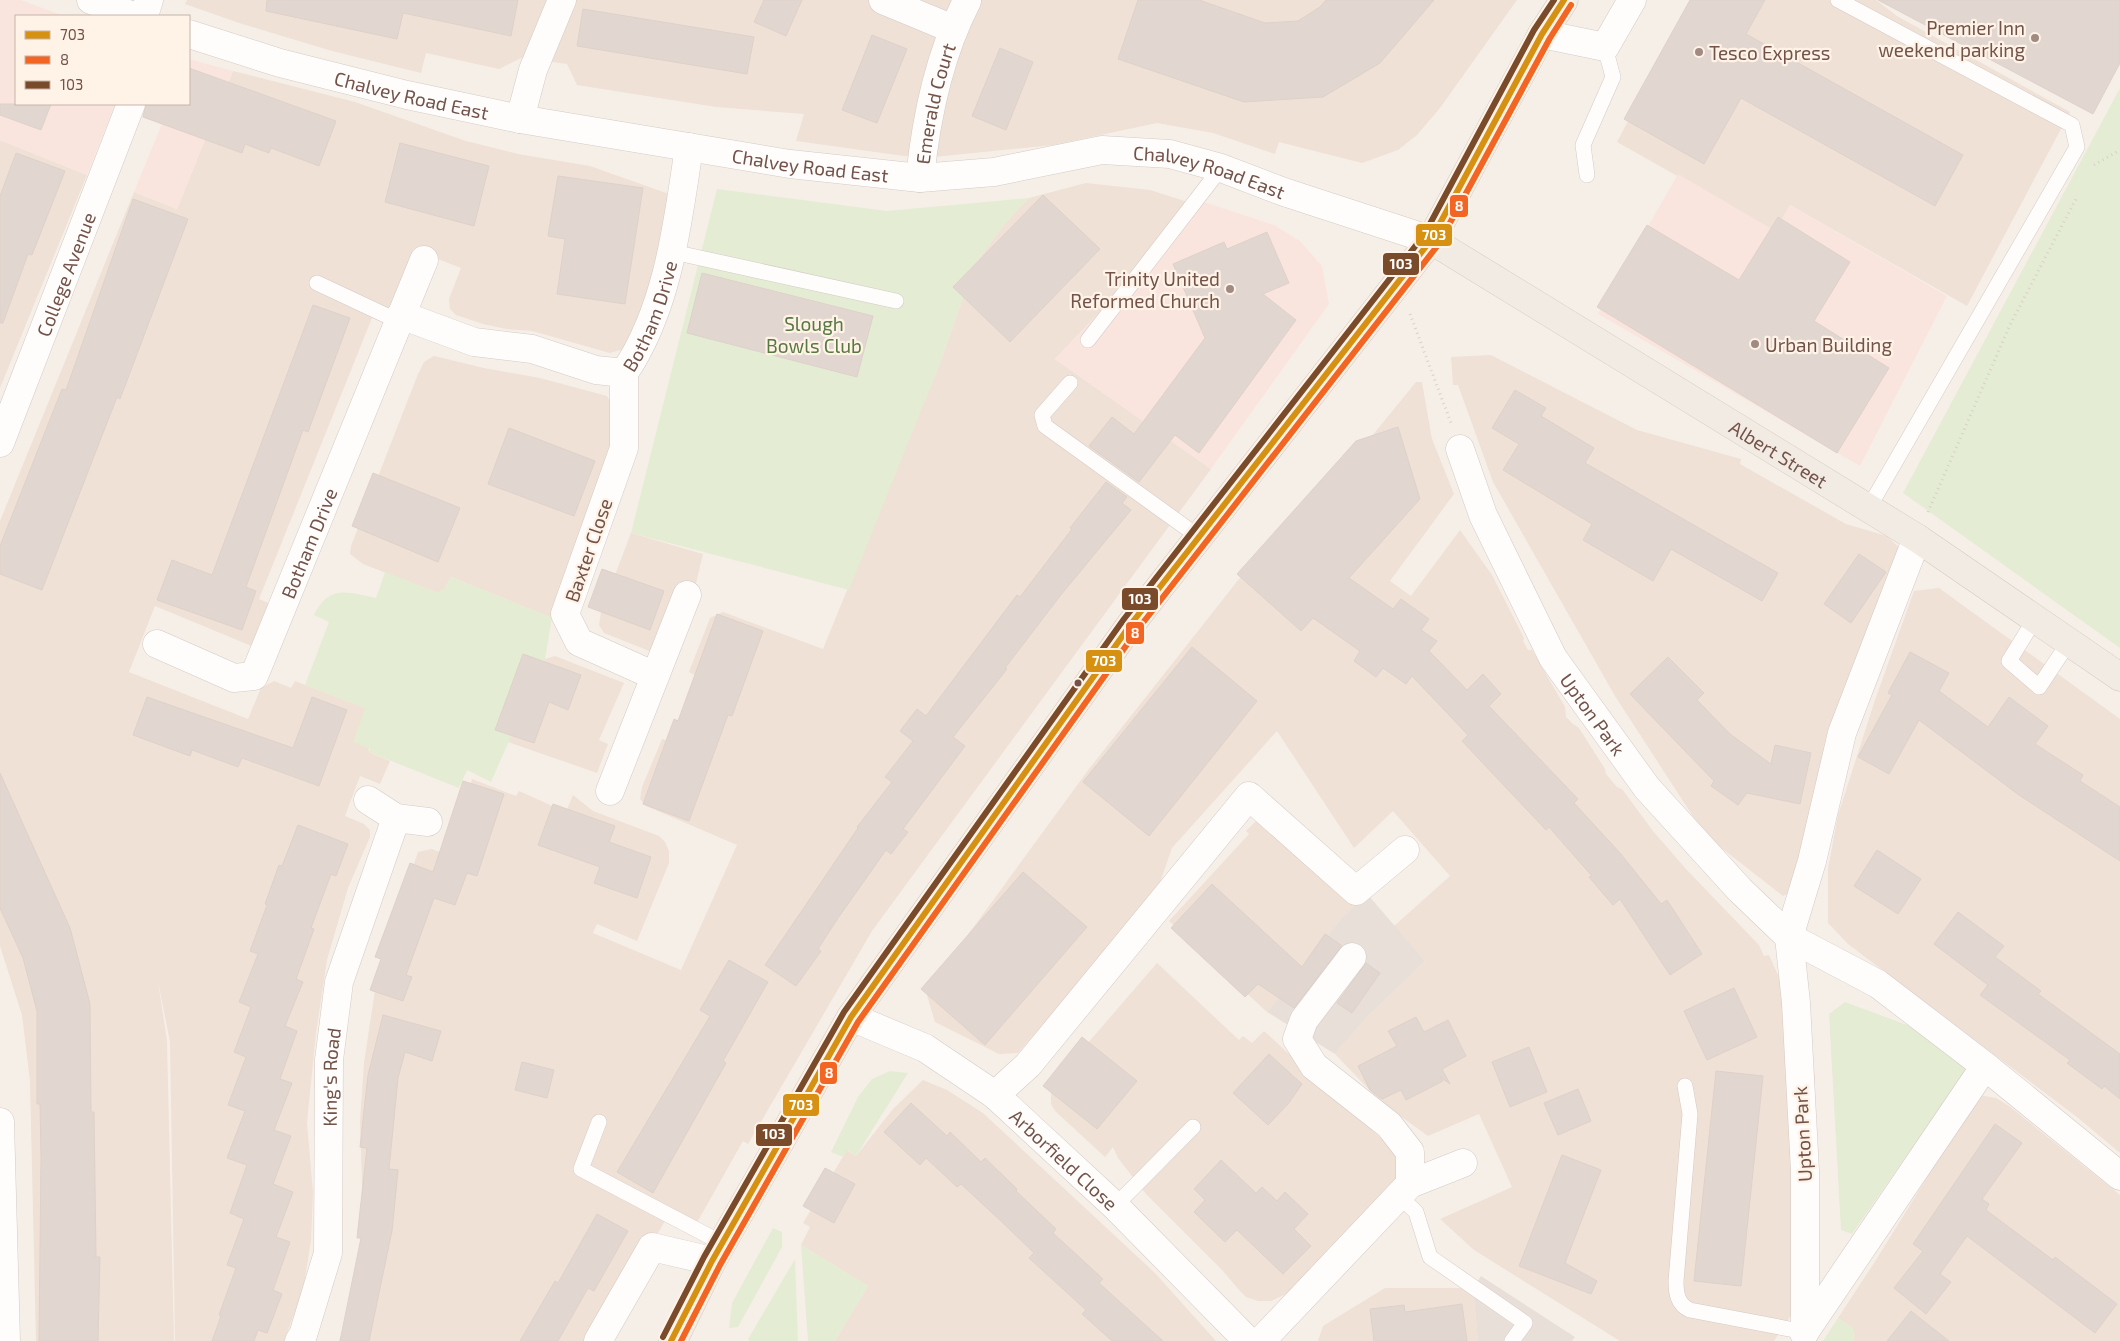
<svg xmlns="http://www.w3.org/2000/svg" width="2120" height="1341" viewBox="0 0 2120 1341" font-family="'Exo 2',sans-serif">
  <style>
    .residential { fill: #efe1d5 }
    .commercial { fill: #f9e5de }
    .industrial { fill: #e8dfd9 }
    .green { fill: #e4ecd3 }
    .building { fill: #e2d6d0; stroke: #ded1ca }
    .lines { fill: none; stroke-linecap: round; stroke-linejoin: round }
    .lane-casing { stroke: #d4cac5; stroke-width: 16 }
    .street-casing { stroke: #d4cac5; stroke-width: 29 }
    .secondary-casing { stroke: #d5cac4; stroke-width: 29 }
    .primary-casing { stroke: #d5cac5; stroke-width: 29 }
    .path { stroke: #d9cfcc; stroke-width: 3; stroke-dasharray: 1 4; stroke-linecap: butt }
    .lane { stroke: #fefdfc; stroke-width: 15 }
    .street { stroke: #fefdfc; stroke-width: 28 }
    .secondary { stroke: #fefdfc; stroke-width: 28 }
    .primary { stroke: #f2ebe4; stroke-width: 28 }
    .bus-1-casing { stroke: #fff3e7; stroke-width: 10 }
    .bus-2-casing { stroke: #fff3e7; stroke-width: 10 }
    .bus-3-casing { stroke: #fff3e7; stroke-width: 10 }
    .bus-1 { stroke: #d69112; stroke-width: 6 }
    .bus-2 { stroke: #f26522; stroke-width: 6 }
    .bus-3 { stroke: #7a4b2a; stroke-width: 6 }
    .poi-dot { fill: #a18a81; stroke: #fff3e7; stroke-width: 2 }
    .bus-dot { fill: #735349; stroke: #fff3e7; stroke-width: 2 }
    .labels { text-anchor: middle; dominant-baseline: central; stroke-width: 4.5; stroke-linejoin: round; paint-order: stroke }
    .poi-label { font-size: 19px; fill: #735349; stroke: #fff3e7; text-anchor: end }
    .street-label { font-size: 19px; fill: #735349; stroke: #fff3e7 }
    .park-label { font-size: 19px; fill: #577841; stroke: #fff3e7 }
    .line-badge { stroke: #fff3e7; stroke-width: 2 }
    .badge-label { font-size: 14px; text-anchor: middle; font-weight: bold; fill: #fff }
  </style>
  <rect width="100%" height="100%" fill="#f6efe8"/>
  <path class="residential" d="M187,0H1517L1440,108L1417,135L1398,150L1362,163L1279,142L1275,154L1213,133L1157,123L1053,145L934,157L904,156L796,141L804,114L716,107L577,85L567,64L521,58L499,69L426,53L421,73L332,51L239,23L185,4Z
    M1692,0H1876L1897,16L2070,112L1967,306L1790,205L1775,231L1617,142Z
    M233,71L355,102L466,141L518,154L590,166L669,194L660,261L633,340L624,349L610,353L532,331L506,329L483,324L456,315L450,309L449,299L461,268L420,252L392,326L372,318L259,599L271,604L254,647L155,606L129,672L248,719L261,688L274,681L291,688L295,681L365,708L369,752L390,761L380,784L360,776L345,816L364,824L370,830V837L348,888L327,960L316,1033L307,1123L313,1192L311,1241L303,1290L284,1341H175L170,1042L158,981L167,1041L174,1341H36L30,1081L22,1015L0,946V521L134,192L177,209Z
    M0,140L87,175L0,388Z
    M1086,183L1150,190L1200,206L1055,359L1211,469L872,931L748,1144L743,1141L690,1235L665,1221L595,1341H339L346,1320L358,1274L363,1218L360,1121L364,1063L375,990L391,932L418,852L432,849L452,857L472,779L516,796L519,791L566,812L573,795L593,811L659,836L665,842L669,851V863L637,941L597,924L593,933L681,970L737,845L646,806L640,799L642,787L662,739L672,742L700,678L689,672L710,618L723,612L823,649L940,363L975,264L1006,222L1029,198Z
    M1491,355L1637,430L1741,459L1740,464L1846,524L1887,536L1906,554L1794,891L1783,896L1705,835L1615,696L1493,482L1458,385H1453L1451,357Z
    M434,356L484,368L540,378L607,396L616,411L605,478L552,618L451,577L444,589L438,593L363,564L350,554L351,546L418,374L424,362Z
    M1416,382H1422L1432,439L1454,494L1390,581L1411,596L1460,530L1492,575L1524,638L1523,641L1528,650H1532L1565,707L1566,717L1573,724L1579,728L1605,769L1606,774L1617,787L1622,789L1653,831L1686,869L1759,945L1764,956L1769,955L1808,1043L1815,1077V1159L1793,1312L1774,1341H1620L1474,1250L1440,1219L1512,1187L1479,1114L1428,1136L1381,1102L1335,1054L1366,1018L1425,961L1394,926L1450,876L1393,811L1354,848L1277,731L1172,848L1156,894L1018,1053L999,1054L935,1022L926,992L1089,769L1243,574L1310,512Z
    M631,533L703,554L694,592L652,652L604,633L599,625L601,612Z
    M1939,588L2120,719V1153L2077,1117L1848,944L1828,923V869L1838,815L1875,700L1914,591Z
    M555,656L624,683L599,740L608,744L597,773L508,742L545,659Z
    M1260,817L1359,905L1343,916L1267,1012L1169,921L1249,834L1246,831Z
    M1157,963L1239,1040L1243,1036L1252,1043L1264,1031L1399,1155L1397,1177L1300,1282L1284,1295L1271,1301H1258L1246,1297L1240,1291L1222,1270L1146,1194L1118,1158L1113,1147L1105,1157L1055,1111L1051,1104V1089L1055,1081Z
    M923,1080L947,1090L983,1113L1155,1273L1216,1341H835L868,1286L801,1245L810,1227L803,1223L847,1150L856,1156L893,1109Z
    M1978,1095L1996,1098L2009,1106L2120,1195V1341H1854L1853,1328L1838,1318L1876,1260Z
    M1385,1288H1473L1478,1341H1318L1323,1326Z"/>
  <path class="commercial" d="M0,0H21L64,16H16V104H115L87,175L0,140Z
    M189,59L233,71L177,209L134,192L170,104H189Z
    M1678,174L1775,231L1790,205L1947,296L1860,466L1598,314Z
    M1204,202L1274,225L1300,241L1322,266L1329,304L1211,469L1055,359Z"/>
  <path class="industrial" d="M1369,896L1425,961L1366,1018L1335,1054L1267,1012L1343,916Z
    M1481,1276L1575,1337L1572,1341H1478L1473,1288Z"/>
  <path class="green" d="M2120,88V648L1903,493Z
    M717,189L887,211L1029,198L1006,222L975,264L940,363L849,590L631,533Z
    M385,572L438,593L444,589L451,577L552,618L545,659L491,782L467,770L459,788L369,752L370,749L353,742L365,708L305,685L329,622L314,615C329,584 348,592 376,598Z
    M1845,1002L1969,1048L1966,1070L1852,1234L1841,1230L1829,1014Z
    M890,1071L908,1073L856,1156L848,1150L843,1157L831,1152L858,1097L872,1079Z
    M773,1228L782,1232V1247L738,1327L729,1328L732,1303Z
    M801,1245L868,1286L835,1341H808Z
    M795,1259L798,1341H750L748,1339Z
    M1838,1318L1853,1328L1854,1341H1823Z"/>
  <path class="building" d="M267,0H518L511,36L403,13L397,39L266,11Z
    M764,0H802L786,36L754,22Z
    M1138,0H1199L1265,23L1298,21L1320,7L1326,0H1434L1380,63L1323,97L1244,102L1118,59Z
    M1690,0H1765L1746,34L1963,155L1935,206L1741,98L1704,164L1624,119Z
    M1878,0H2120V63L2093,114Z
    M583,9L754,37L747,74L577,46Z
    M872,35L907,49L877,123L842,110Z
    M1000,48L1033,62L1006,130L972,116Z
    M189,68L336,121L319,166L271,148L269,153L245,144L242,153L143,117L146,104H189Z
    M0,104H51L41,130L0,115Z
    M400,143L489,166L474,226L385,202Z
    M16,153L65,171L32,255L28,254L3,323H0V196Z
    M558,176L643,188L625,304L557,294L565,239L548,236Z
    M1043,195L1100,249L1010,342L953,287Z
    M133,199L188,219L120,399L117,397L42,590L0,574V546L62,389L66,390Z
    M1778,217L1850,262L1814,321L1889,368L1837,453L1597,307L1647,225L1739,280Z
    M1267,232L1289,283L1263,294L1296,320L1199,453L1175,435L1139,482L1089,446L1112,417L1134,434L1205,338L1173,264L1224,242L1227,249Z
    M702,273L873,316L857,377L687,333Z
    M313,305L350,318L308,432L303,430L246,587L256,591L242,630L157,600L172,560L212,575Z
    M1515,390L1546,408L1541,416L1594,448L1585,463L1778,573L1762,601L1671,549L1653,581L1583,540L1592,524L1503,470L1519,444L1492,428Z
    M1398,427L1420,499L1349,578L1393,609L1401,599L1429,619L1421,630L1437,641L1429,651L1467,690L1483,674L1501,694L1489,706L1578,799L1574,803L1620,853L1661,904L1667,900L1702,954L1670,975L1620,899L1613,905L1589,877L1592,876L1549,827L1546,830L1462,741L1468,735L1412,676L1406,684L1383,668L1376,677L1354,661L1360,651L1313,618L1301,631L1237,574L1356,441Z
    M509,428L595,461L574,516L488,484Z
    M373,473L460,508L438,562L352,526Z
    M1106,482L1127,497L1122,503L1131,510L1060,596L1005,668L1007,669L953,737L965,746L903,829L908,832L891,854L886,850L838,918L818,949L821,951L796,986L765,965L858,828L857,827L892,782L885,777L913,741L900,731L917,709L926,716L1017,595L1020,597L1072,529L1070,528Z
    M1859,554L1886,572L1851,623L1824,604Z
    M602,569L664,591L650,630L588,607Z
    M717,614L763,631L732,716L728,715L689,821L643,804L674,719L678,721Z
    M1192,647L1257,701L1149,836L1083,782Z
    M1910,652L1949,673L1939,691L1988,727L2009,697L2048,726L2035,744L2083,775L2080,781L2120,807V861L2019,795L1919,720L1889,774L1858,757L1892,695L1888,693Z
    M523,654L581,675L568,710L549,702L534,743L495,730Z
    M1668,657L1704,693L1697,700L1730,734L1771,764L1775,745L1811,753L1800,804L1747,793L1738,805L1711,786L1714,781L1630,694Z
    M147,697L293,748L312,697L347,710L319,786L242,758L238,767L192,750L190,756L133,735Z
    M0,773L70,928L90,1004L91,1112H94L96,1257H100L98,1341H39L41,1156L40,1104H37V1011L23,958L0,908Z
    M463,781L504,794L477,876L467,873L455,905L434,898L406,975L412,977L403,1001L370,990L381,959L375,957L410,863L433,872Z
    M553,804L615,826L609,842L651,857L637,898L594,883L600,867L538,845Z
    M298,825L348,844L336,876L331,874L311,928L314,929L296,979L303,982L285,1026L297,1031L280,1079L292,1083L274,1130L291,1136L273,1184L293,1192L276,1237L290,1242L273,1290L282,1294L267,1333L258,1330L254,1341H212L221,1316L219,1315L236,1268L227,1265L244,1219L230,1213L247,1165L227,1158L245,1111L228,1105L246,1057L234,1052L251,1007L239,1002L258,954L250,951L267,905L265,904L279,865L282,866Z
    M1877,850L1921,879L1898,914L1854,886Z
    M1023,872L1087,927L985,1045L921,989Z
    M1212,884L1302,967L1325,934L1342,946L1294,1008L1258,984L1245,997L1171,928Z
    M1958,912L2004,946L1995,957L2041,991L2038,994L2120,1054V1099L2104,1086L2102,1089L2067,1063L2070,1060L1980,995L1988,985L1934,944Z
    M729,960L768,982L723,1061L726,1063L653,1193L617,1172L710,1016L700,1010Z
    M1366,963L1380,973L1352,1013L1337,1003Z
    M1734,988L1757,1037L1707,1060L1684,1011Z
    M383,1015L441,1031L432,1061L405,1052L398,1078L389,1169L398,1170L392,1231L369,1341H340L361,1238H357L367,1148L360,1147L368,1075Z
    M1416,1017L1424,1032L1448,1020L1466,1056L1442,1069L1450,1084L1440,1077L1443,1081L1406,1100L1401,1090L1382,1099L1370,1090L1358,1066L1397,1046L1388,1031Z
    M1082,1037L1137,1081L1097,1129L1043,1086Z
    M1529,1047L1547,1092L1510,1107L1492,1062Z
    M1269,1054L1302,1084L1288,1104L1268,1125L1233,1093Z
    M522,1062L554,1070L547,1098L515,1090Z
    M1716,1071L1763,1076L1741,1286L1694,1281Z
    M1578,1089L1591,1121L1558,1135L1544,1103Z
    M911,1103L947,1136L950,1132L981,1162L985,1158L1017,1189L1016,1191L1056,1229L1053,1233L1103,1279L1099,1283L1163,1341H1112L1082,1314L1086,1310L1029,1258L1034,1253L1002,1222L961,1184L957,1187L926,1158L920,1165L884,1132Z
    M1995,1124L2022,1143L1982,1199L1989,1204L1986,1210L2053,1260L2055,1257L2117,1304L2095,1333L1967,1236L1940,1274L1951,1282L1926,1314L1894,1288L1923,1251L1913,1244Z
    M1562,1155L1601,1170L1565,1263L1597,1281L1591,1294L1519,1266Z
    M1221,1160L1256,1193L1262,1187L1277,1201L1285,1192L1308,1214L1294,1229L1311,1246L1283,1274L1237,1230L1225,1242L1194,1212L1205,1200L1194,1189Z
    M825,1168L855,1184L834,1223L803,1206Z
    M597,1214L628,1231L594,1291L588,1288L558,1341H520L555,1281L558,1283Z
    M1462,1304L1467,1341H1374L1370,1309L1404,1305L1405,1312Z
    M1911,1311L1949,1341H1887Z"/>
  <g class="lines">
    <defs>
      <path id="lane" d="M1838,0L2072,125L2077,147L1868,509
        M1587,175L1583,145L1613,77L1605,47
        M673,252L896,301
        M317,283L398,321
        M1088,340L1221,168
        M1070,383L1042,415L1045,426L1199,537
        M2035,619L2009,661L2039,687L2069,642
        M1685,1086L1690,1114L1676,1281C1676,1294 1678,1305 1690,1310L1805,1332
        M599,1122L581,1169L722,1243
        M1399,1196L1416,1212L1430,1257L1525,1323L1512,1341
        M1115,1206L1193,1127"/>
      <g id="street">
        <path d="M883,0L953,29"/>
        <path d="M144,16L149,0"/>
        <path d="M1542,34L1605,47L1632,0"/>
        <path d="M520,119L533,70L562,0"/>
        <path id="s1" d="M920,178C926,118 939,55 967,1"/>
        <path id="s2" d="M401,315L474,342L532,349L596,370L624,373C668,309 678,222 689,147"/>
        <path d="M624,373V448L565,614L579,642L655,676"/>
        <path id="s3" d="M0,443L131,104"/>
        <path id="s4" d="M1460,449L1483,515L1553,658L1647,788L1740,890L1789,937L1878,984L1985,1066L2120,1176"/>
        <path id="s5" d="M157,644L234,678L254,676L424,260"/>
        <path d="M610,791L687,595"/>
        <path d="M368,800L396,818L428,822"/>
        <path d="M1352,957L1304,1020L1297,1039L1314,1066L1389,1125L1410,1152V1184"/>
        <path id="s6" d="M851,1017L925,1048L995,1095L1115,1206L1248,1341"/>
        <path d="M995,1095L1028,1065L1249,796L1356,891L1405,850"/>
        <path d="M1805,1332V1171L1796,1003L1789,937L1812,861L1842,733L1917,538"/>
        <path d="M1804,1333L1985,1066"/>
        <path id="s7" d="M299,1341L303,1335L328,1253L329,1060L339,982L396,818"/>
        <path d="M598,1341L652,1247L712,1261"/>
        <path d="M1261,1341L1410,1184L1463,1163"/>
      </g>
      <g id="secondary">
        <path d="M91,0L133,16"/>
        <path id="s8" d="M189,34L280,63L407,95L520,119L790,164L920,178L994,172L1102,150L1170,154L1221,168L1284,192L1431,240"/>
        <path d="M0,1122L6,1341"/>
      </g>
      <g id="primary">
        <path id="s9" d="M1431,240L1917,538L2120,677"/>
        <path d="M673,1341L712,1261L851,1017L1131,624L1431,240L1542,34L1564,0"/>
      </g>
    </defs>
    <use href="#lane" class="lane-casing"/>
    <use href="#street" class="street-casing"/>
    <use href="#secondary" class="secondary-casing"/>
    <use href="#primary" class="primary-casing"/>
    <path class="path" d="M2094,165L2120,150
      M1410,314L1451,423
      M1928,512L2010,325L2077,197"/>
    <use href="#lane" class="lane"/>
    <use href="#street" class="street"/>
    <use href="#secondary" class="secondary"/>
    <use href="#primary" class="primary"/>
    <defs>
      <path id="bus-1" d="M671,1341L712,1261L851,1017L1131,624L1431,240L1542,34L1564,0"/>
      <path id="bus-2" d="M681,1341L720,1265L858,1022L1138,629L1438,245L1550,38L1571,5"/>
      <path id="bus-3" d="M663,1337L704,1257L844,1012L1124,619L1424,235L1534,30L1554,0"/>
    </defs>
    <use href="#bus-1" class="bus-1-casing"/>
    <use href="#bus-2" class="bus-2-casing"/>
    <use href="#bus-3" class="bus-3-casing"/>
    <use href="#bus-1" class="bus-1"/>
    <use href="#bus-2" class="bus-2"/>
    <use href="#bus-3" class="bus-3"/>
  </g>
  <g class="poi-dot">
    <circle cx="2035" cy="38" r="5"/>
    <circle cx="1699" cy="52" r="5"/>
    <circle cx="1230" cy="289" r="5"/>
    <circle cx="1755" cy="344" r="5"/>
  </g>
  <circle class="bus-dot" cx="1078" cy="683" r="4.5"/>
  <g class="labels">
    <g class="poi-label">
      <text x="2025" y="27">Premier Inn<tspan x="2025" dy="22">weekend parking</tspan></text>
      <text x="1709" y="52" text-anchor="start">Tesco Express</text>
      <text x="1220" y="278">Trinity United<tspan x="1220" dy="22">Reformed Church</tspan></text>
      <text x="1765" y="344" text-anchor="start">Urban Building</text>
    </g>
    <g class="street-label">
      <text stroke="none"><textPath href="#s8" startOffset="231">Chalvey Road East</textPath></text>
      <text stroke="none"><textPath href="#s1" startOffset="76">Emerald Court</textPath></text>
      <text stroke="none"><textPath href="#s8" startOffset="636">Chalvey Road East</textPath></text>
      <text stroke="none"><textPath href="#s8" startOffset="1041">Chalvey Road East</textPath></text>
      <text stroke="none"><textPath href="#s3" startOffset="181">College Avenue</textPath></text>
      <text stroke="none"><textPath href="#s2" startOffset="295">Botham Drive</textPath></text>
      <text stroke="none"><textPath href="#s9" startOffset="408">Albert Street</textPath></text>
      <text stroke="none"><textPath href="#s5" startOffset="248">Botham Drive</textPath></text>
      <text transform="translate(588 550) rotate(-71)">Baxter Close</text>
      <text stroke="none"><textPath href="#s4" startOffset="298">Upton Park</textPath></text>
      <text stroke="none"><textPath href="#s7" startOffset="269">King's Road</textPath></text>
      <text transform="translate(1802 1134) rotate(-93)">Upton Park</text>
      <text stroke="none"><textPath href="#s6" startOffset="259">Arborfield Close</textPath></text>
    </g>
    <g class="park-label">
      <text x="814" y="323">Slough<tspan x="814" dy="22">Bowls Club</tspan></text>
    </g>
  </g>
  <g class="line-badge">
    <rect x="1449" y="194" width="20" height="24" rx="5" fill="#f26522"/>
    <rect x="1415" y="223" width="38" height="24" rx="5" fill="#d69112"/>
    <rect x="1382" y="252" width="38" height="24" rx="5" fill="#7a4b2a"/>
    <rect x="1121" y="587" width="38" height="24" rx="5" fill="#7a4b2a"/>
    <rect x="1125" y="621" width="20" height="24" rx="5" fill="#f26522"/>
    <rect x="1085" y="649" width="38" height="24" rx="5" fill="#d69112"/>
    <rect x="819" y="1061" width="19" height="24" rx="5" fill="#f26522"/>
    <rect x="782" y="1093" width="38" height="24" rx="5" fill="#d69112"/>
    <rect x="755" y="1123" width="38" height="24" rx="5" fill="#7a4b2a"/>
  </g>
  <g class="badge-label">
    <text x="1459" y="211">8</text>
    <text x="1434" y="240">703</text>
    <text x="1401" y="269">103</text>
    <text x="1140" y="604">103</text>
    <text x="1135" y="638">8</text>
    <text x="1104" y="666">703</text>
    <text x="829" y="1078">8</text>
    <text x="801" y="1110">703</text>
    <text x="774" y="1139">103</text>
  </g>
  <rect x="15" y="15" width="175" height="90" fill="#fff3e7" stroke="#c7b3a8"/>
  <rect x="25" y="31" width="25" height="8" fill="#d69112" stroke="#c7b3a8"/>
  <text x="60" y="40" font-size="15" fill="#735349">703</text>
  <rect x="25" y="56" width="25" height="8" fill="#f26522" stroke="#c7b3a8"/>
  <text x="60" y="65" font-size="15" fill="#735349">8</text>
  <rect x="25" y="81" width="25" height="8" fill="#7a4b2a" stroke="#c7b3a8"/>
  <text x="60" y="90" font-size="15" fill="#735349">103</text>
</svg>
